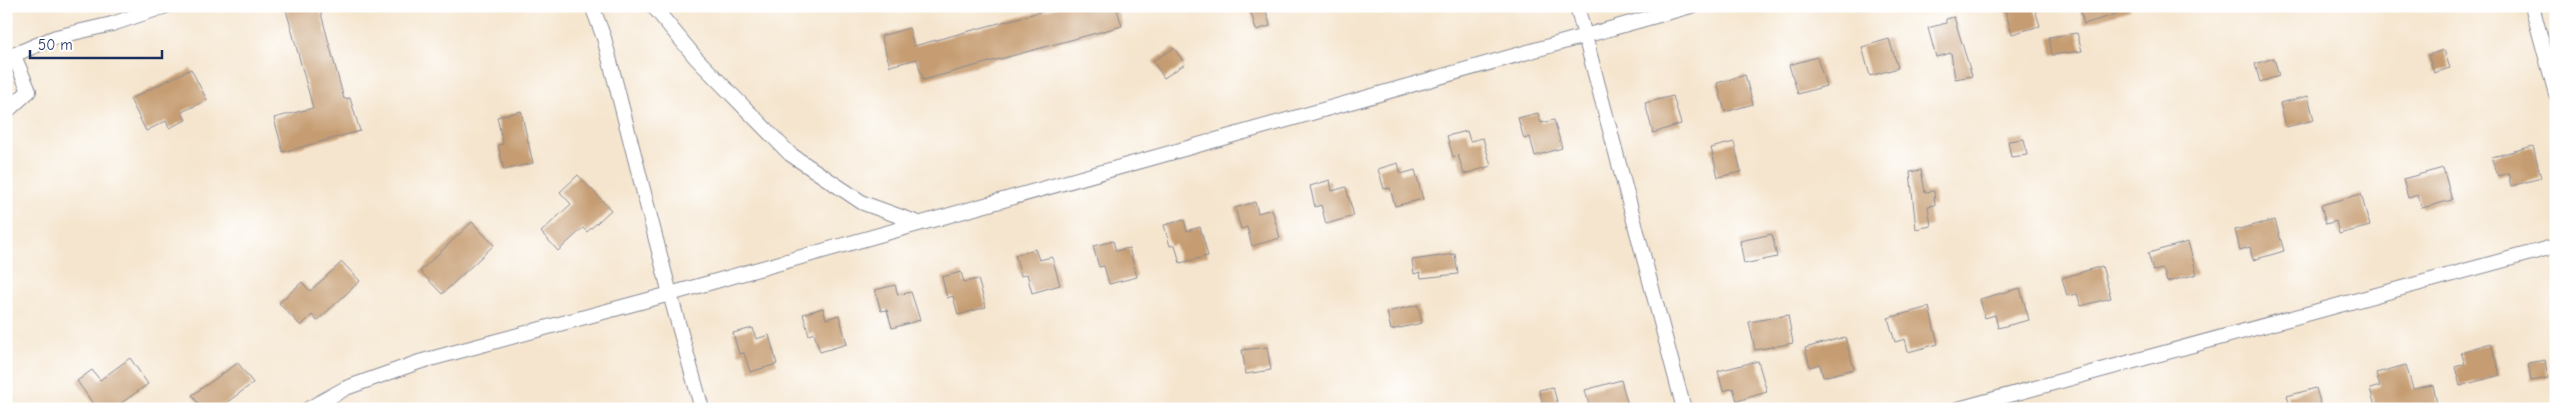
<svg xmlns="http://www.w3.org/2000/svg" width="2562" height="415" viewBox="0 0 2562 415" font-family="'Comic Neue',sans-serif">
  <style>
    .building { fill: #c69d72 }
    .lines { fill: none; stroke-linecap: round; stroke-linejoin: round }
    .minor-casing { stroke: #888a96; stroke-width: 16 }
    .minor { stroke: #fff; stroke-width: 14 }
  </style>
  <rect width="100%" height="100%" fill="#fff"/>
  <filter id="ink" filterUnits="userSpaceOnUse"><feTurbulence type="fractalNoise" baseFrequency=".02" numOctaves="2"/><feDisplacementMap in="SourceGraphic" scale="10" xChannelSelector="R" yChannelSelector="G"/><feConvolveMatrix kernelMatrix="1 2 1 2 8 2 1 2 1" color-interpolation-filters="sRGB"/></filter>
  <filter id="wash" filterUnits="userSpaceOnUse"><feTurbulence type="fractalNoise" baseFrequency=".0096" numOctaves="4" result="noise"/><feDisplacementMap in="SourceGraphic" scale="20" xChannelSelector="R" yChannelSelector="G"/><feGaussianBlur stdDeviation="1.12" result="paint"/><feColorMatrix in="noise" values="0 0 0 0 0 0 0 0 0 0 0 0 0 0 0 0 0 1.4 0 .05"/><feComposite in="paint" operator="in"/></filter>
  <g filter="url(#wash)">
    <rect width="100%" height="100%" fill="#f5e5ce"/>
    <g id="blocks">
      <path class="building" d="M285,6H319L344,99L350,98L360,131L283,152L274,118L313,108Z
        M1062,6H1116L1122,26L923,80L917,59L890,66L881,36L909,28L914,46Z
        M1265,6L1270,26L1256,30L1250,9Z
        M2004,6H2034L2040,26L2012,34Z
        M2079,6H2130V10L2084,24Z
        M1954,17L1972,76L1955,79L1951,53L1936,57L1928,28L1946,23V19Z
        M2077,33L2082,51L2052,55L2049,37Z
        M1889,39L1898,68L1870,76L1862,47Z
        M1174,48L1185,64L1164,78L1153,61Z
        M2444,50L2450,68L2434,73L2428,55Z
        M1817,57L1826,86L1798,94L1789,65Z
        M2274,58L2279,76L2260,82L2255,64Z
        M191,69L207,100L182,112L186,120L169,128L166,121L146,131L130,99Z
        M1745,75L1753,104L1725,112L1717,83Z
        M1673,96L1681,124L1653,133L1645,103Z
        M2308,96L2314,120L2286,127L2280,103Z
        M521,111L533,163L504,170L498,145L503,144L497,117Z
        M1538,113L1541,123L1554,120L1562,148L1535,156L1530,137L1524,139L1518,118Z
        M1467,131L1470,141L1483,138L1491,166L1464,174L1458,155L1453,157L1447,136Z
        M2024,139L2027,155L2011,157L2008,141Z
        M1734,142L1741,172L1718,177L1711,148Z
        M2533,146L2541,178L2511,186L2508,173L2498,176L2492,157Z
        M1398,163L1401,174L1415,170L1423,199L1395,206L1390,188L1384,189L1378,169Z
        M2443,168L2452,200L2422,208L2418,195L2408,198L2403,179Z
        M1921,170L1925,192L1934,191L1935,205L1928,206L1931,226L1916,229L1910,172Z
        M578,175L611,210L587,232L583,228L558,251L541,232L571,204L560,192Z
        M1330,180L1332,191L1346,187L1354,216L1326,224L1321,205L1315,207L1310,186Z
        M2361,194L2370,226L2339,234L2336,221L2326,224L2321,205Z
        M1255,202L1258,213L1272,209L1280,238L1252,246L1247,227L1241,229L1235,208Z
        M1184,220L1187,231L1200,227L1208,256L1180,263L1175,245L1170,246L1164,225Z
        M2275,220L2284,251L2253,260L2250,247L2240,250L2235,230Z
        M472,222L494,245L442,294L420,271Z
        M1772,234L1777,257L1744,264L1740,241Z
        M1113,241L1116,251L1129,248L1137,277L1109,284L1104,266L1099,267L1093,246Z
        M2188,242L2197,274L2167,282L2163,269L2153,271L2148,253Z
        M1035,249L1039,260L1052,257L1060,285L1032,293L1027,274L1021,276L1015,255Z
        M1455,254L1458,274L1421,278L1420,272L1414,274L1412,260Z
        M342,262L360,281L317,321L312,315L301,326L279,303L302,282L310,291Z
        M2102,266L2111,298L2081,306L2077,294L2067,296L2062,278Z
        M961,272L964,282L978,279L986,307L958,315L953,296L947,298L942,277Z
        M895,285L898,295L911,292L920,320L892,328L887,310L881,311L875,290Z
        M2020,288L2029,320L1998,328L1995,315L1985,318L1980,299Z
        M1418,305L1422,323L1391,330L1387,312Z
        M1929,307L1938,344L1908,352L1905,339L1895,342L1888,318Z
        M823,308L826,319L839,315L847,344L820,352L814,333L809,335L803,314Z
        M1788,315L1793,343L1755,350L1749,322Z
        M753,328L756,339L769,335L777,364L750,372L744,353L739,354L733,333Z
        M1845,337L1854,369L1823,377L1820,364L1810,367L1805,348Z
        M2491,343L2500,375L2460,386L2455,367L2465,364L2461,352Z
        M1267,347L1271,370L1246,374L1242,350Z
        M130,358L148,384L113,409H97L77,381L92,370L100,380Z
        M2545,360L2548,378L2531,381L2528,363Z
        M1758,361L1767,392L1737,401L1733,388L1723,391L1718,371Z
        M238,363L253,383L218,409H202L192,395Z
        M2406,365L2413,389L2433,385L2438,409H2376L2370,389L2380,386L2376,373Z
        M1621,380L1629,409H1590L1585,390Z
        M1553,387L1559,409H1544L1539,390Z
        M2316,388L2322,409H2291L2287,396Z"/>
    </g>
  </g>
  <g filter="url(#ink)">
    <use href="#blocks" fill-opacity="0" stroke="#888a96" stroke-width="1"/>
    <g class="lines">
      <defs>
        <path id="minor" d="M592,6L604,38L670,294L702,409
          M653,6L696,58L790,154L863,203L918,223
          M1577,6L1684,409
          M2532,6L2556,94
          M6,58L56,37L112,24L166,6
          M6,112L29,91L14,56
          M308,409L346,388L419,362L670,294L1691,6
          M1958,409L2556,246"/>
      </defs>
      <use href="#minor" class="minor-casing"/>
      <use href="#minor" class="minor"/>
    </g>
  </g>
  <rect width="2562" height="415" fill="none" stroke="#fff" stroke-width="25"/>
  <path d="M30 50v8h132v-8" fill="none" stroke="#1b2f5e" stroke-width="2.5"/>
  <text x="38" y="50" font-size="15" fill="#1b2f5e" stroke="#ffffff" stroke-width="4" paint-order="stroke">50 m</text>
</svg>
